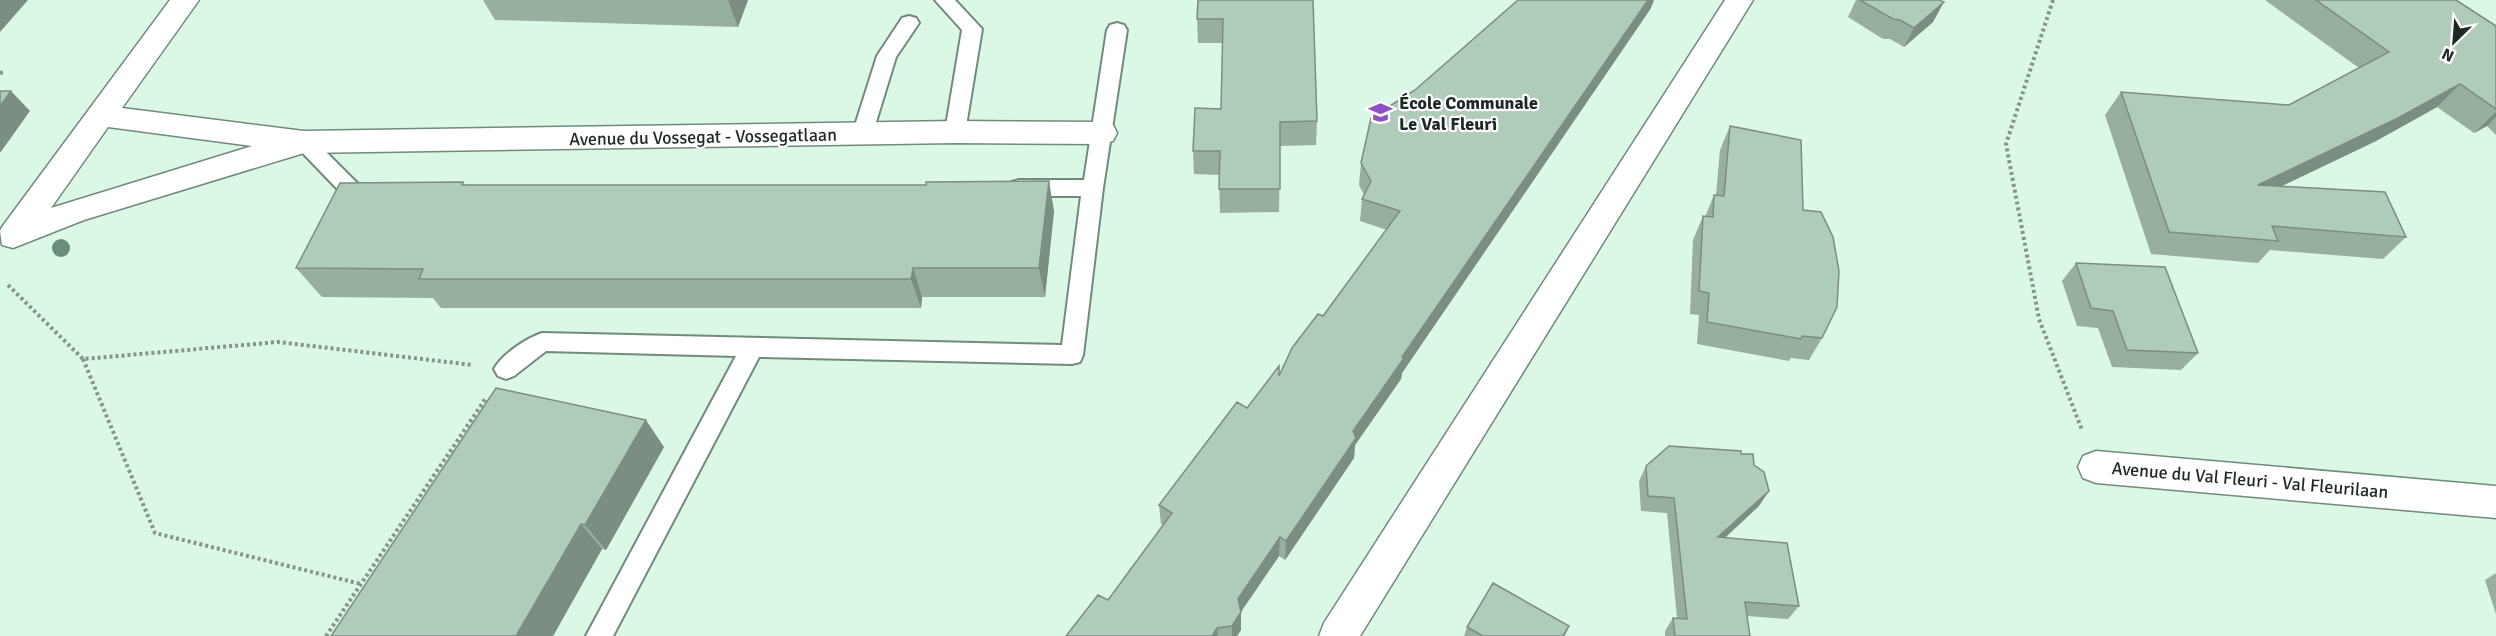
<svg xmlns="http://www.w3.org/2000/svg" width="2496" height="636" viewBox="0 0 2496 636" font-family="Signika,sans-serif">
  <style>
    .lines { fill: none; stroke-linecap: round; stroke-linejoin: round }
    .service-casing { stroke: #718b7b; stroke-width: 4 }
    .minor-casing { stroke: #718b7b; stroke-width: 3 }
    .tertiary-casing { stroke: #718b7b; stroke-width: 3 }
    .path { stroke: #83968a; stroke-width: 4; stroke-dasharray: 3 3; stroke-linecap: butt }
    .service { fill: #fff; fill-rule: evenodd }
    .minor { fill: #fff; fill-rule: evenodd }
    .tertiary { fill: #fff; fill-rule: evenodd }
    .tree { fill: #698e7a }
    .wall { fill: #96af9f }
    .shaded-wall { fill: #7a8e82 }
    .building { fill: #afcbb9; stroke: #7a8e82; stroke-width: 1.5 }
    .labels { text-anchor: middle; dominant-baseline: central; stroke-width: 4.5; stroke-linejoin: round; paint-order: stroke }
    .poi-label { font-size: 18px; font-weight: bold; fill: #1f2923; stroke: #fff; text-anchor: start }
    .street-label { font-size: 18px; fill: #1f2923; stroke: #fff }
  </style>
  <rect width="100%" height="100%" fill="#dbf7e5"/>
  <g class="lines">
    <defs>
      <path id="service" d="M935,0H955L982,29L965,132L962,137L955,139L948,137L945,132L962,30Z
        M909,16L916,18L919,23L896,57L872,135L869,140L862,142L855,140L852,135L877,56L902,18Z
        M1117,23L1124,25L1127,30L1103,188L1083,355L1080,362L1072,364L759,357L613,636H586L736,356L546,351L514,376L506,379L498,376L494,369C502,354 527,338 542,333L1062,345L1081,196H1019L1012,194L1009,188L1012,182L1019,180H1084L1107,30L1110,25Z
        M304,134L311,137L358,184L375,186L379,192L375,198L368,200L346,198L297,147L294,142L297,137Z"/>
      <path id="minor" d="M170,0H199L122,108L304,131L955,121L1102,122L1113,125L1117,133L1113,141L1102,144L955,143L304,153L84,220L13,248L2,245L0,231L2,227ZM108,127L252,146L51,208Z
        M2096,451L2496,486V518L2096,483L2083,478L2078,467L2083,456Z"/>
      <path id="tertiary" d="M1725,0H1753L1360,636H1319L1324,623Z"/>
    </defs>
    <use href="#service" class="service-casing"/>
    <use href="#minor" class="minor-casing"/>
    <use href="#tertiary" class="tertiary-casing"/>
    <path class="path" d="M2053,0L2006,144L2039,319L2082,430
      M0,73L5,72
      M8,285L83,359L278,342L473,365
      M83,359L155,533L361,584
      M326,636L486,398"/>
    <use href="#service" class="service"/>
    <use href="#minor" class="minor"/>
    <use href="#tertiary" class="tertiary"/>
  </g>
  <circle class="tree" cx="61" cy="248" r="9"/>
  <path class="wall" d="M483,0H748L738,27L495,20Z
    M1313,0L1317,121L1316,145L1280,146L1279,212L1220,213L1219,175L1194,174L1193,151L1221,109L1223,43H1198L1197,19Z
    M1856,0H1939L1933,22L1904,47L1890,39H1883L1848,17Z
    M2265,0H2456L2496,26V135L2487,126L2474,133L2437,107L2376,141L2282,186L2406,237L2383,259L2270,250L2258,263L2151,254L2105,115L2121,92L2289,105L2359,68Z
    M1651,8L1402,373L1401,379L1355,445L1354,458L1285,560L1279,556L1241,612V630L1237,636H1066L1108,600L1163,525L1161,524L1159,505L1247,408L1279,376L1387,230L1360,221L1362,199L1364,195L1359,185L1361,163Z
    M1730,126L1803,210L1822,338L1809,360L1791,358L1789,361L1697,344L1699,315L1690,314L1693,240L1703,216L1705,217L1714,195H1716L1720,150Z
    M463,182L465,185L1054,211L1045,297H922L921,308H441L433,298L322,297L296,268Z
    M2076,263L2198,353L2181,370L2112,367L2098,328L2077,326L2062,281Z
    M664,447L606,550L602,549L553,636H331Z
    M1741,454L1759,506L1725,538L1799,606L1788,619L1747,616L1750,636H1665V631L1673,618H1677L1667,513L1641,511L1639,481L1646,466Z
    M2496,573V614L2485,580Z
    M1569,626L1565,636H1464L1467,627Z"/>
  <path class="shaded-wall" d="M0,0H28L0,32Z
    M728,0H748L738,27Z
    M1648,0H1654L1651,8L1402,373L1401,379L1355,445L1354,458L1285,560L1286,541L1353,431L1402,357Z
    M1944,2L1933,22L1904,47L1914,28Z
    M2460,84L2437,107L2376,141L2238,207L2258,185Z
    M11,91L30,111L0,153V106Z
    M2496,112V117L2487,126L2474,133Z
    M1049,181L1054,211L1045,297L1039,268Z
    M913,268L922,297L921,308L911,279Z
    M646,420L664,447L606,550L585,525Z
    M1769,491L1759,506L1710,551L1718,537Z
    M581,524L602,549L553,636H516Z
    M1280,537L1279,556L1238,616V599Z
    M1241,612V630L1237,636H1232V626Z
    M1217,628L1218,636H1212Z"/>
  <path class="building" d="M1198,0H1313L1317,121L1280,122V189H1219L1220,151H1193L1195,108L1221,109L1223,19H1197Z
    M1518,0H1648L1402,357L1404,358L1353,431L1356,438L1286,541L1280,537L1238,599L1241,612L1232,626L1217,628L1212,636H1066L1098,595L1108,600L1172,513L1159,505L1237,402L1247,408L1279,366V376L1292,348L1318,314L1323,316L1400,211L1362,199L1371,181L1361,163L1371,118L1415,90Z
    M1860,0H1939L1944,2L1914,28L1900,20L1893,19Z
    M2316,0H2456L2496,26V109L2460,84L2398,118L2258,185L2385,192L2406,237L2272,226L2278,241L2169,232L2121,92L2289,105L2389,52Z
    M0,91H11L0,106Z
    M1730,126L1801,140L1803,210L1821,212L1833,237L1839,271L1837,307L1822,338L1802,336L1801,339L1707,322L1709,293L1699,291L1703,216L1713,217L1714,195L1724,196Z
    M1049,181L1039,268H913L911,279H419L423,269L296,268L340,183L463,182L462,185H926V182Z
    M2076,263L2165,267L2198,353L2127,350L2113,311L2091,308Z
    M496,388L646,420L585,525L581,524L516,636H331Z
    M1669,446L1741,451V454H1753L1754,465L1764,472L1769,491L1718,537L1787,543L1799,606L1745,602L1750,636H1675L1673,618L1687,619L1674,498L1648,496L1646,466Z
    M1493,583L1569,626L1563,636H1483L1467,627Z"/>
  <defs>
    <symbol id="school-bare" viewBox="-9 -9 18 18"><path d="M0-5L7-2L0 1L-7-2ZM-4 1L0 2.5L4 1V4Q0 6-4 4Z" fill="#9250c5" stroke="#fff" stroke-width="2.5" paint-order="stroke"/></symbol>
  </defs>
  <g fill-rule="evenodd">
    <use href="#school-bare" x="1364" y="96" width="33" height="33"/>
  </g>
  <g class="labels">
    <g class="poi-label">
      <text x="1399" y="103">École Communale<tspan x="1399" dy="21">Le Val Fleuri</tspan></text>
    </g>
    <g class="street-label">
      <text transform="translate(703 137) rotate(-1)">Avenue du Vossegat - Vossegatlaan</text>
      <text transform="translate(2250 480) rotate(5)">Avenue du Val Fleuri - Val Fleurilaan</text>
    </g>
  </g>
  <g transform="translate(2454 42) rotate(205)" stroke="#ffffff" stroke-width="4.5" paint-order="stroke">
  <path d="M0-4.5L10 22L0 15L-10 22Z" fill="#1f2923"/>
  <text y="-9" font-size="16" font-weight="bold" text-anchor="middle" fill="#1f2923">N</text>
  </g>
</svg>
